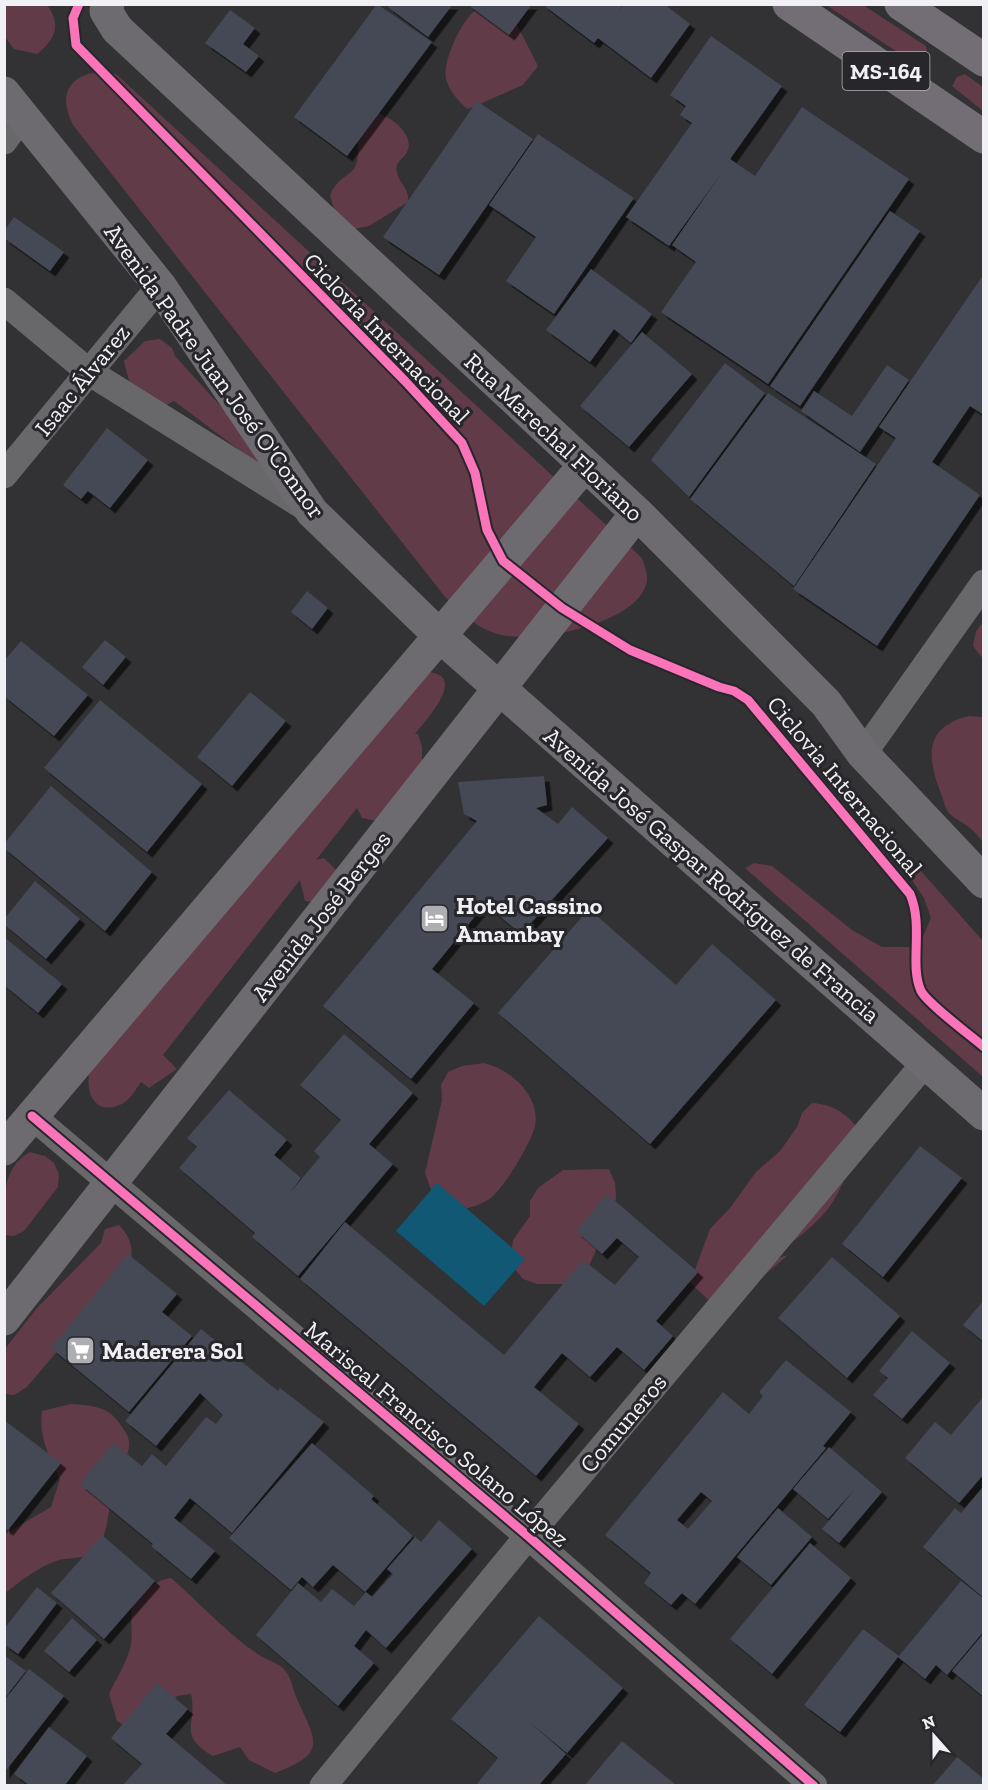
<svg xmlns="http://www.w3.org/2000/svg" width="988" height="1790" viewBox="0 0 988 1790" font-family="'Zilla Slab',serif">
  <style>
    .green { fill: #623b48 }
    .water { fill: #105873 }
    .building { fill: #444954; fill-rule: evenodd; filter: url(#shadow) }
    .lines { fill: none; stroke-linecap: round; stroke-linejoin: round }
    .minor { stroke: #68676a; stroke-width: 27 }
    .secondary { stroke: #6e6b70; stroke-width: 33 }
    .primary { stroke: #736e75; stroke-width: 33 }
    .cycleway-casing { stroke: #27262b; stroke-width: 13 }
    .cycleway { stroke: #fb73b8; stroke-width: 9 }
    .labels { text-anchor: middle; dominant-baseline: central; stroke-width: 6; stroke-linejoin: round; paint-order: stroke }
    .shield { fill: #27262b; stroke: #b4b3b8; stroke-width: 1.5 }
    .shield-label { font-size: 22px; font-weight: bold; fill: #f1f0f4 }
    .street-label { font-size: 24px; fill: #f1f0f4; stroke: #27262b }
    .poi-label { font-size: 24px; font-weight: bold; fill: #f1f0f4; stroke: #27262b; text-anchor: start }
  </style>
  <defs>
    <filter id="shadow"><feDropShadow dx="5.5" dy="5.5" stdDeviation="0" flood-color="#0009"/></filter>
  </defs>
  <rect width="100%" height="100%" fill="#323134"/>
  <path class="green" d="M4,5H47C62,25 55,40 37,54L14,49L5,37Z
    M826,5H863L926,46L927,52L921,61L914,63Z
    M479,8L513,17L538,66L523,85L468,109C459,103 449,90 446,79C442,62 463,15 479,8Z
    M98,72L116,74L642,558C645,567 649,576 646,585C634,625 529,646 494,633C475,627 461,611 446,598L73,125C59,97 66,77 98,72Z
    M965,74L983,87V111L952,86L957,77Z
    M376,112C389,116 416,134 407,152C403,160 394,162 397,172C399,184 410,188 408,202L369,226L353,229L336,216L330,195C338,177 349,177 355,167C360,158 357,139 357,128Z
    M160,339L172,348L175,356L338,535L250,458L174,401L164,406L131,389L124,361L145,341Z
    M983,622V659L973,646L976,631Z
    M424,672C471,672 426,720 415,734H418L422,747V761L376,821L362,818L357,808L316,860L324,858L344,878L321,903L305,901L300,880L163,1055L177,1069L149,1088L141,1082C136,1089 130,1100 122,1104C97,1116 86,1096 89,1074Z
    M969,716L983,717V843C980,838 976,833 971,829C965,823 954,819 949,813C944,807 943,797 940,791C926,755 926,726 969,716Z
    M881,826L983,941V1077L745,868L754,863L772,866L852,930L882,947H913L922,939L931,918L924,898L881,834Z
    M484,1063C510,1069 541,1096 535,1126C531,1143 505,1186 492,1197C486,1202 470,1209 462,1209C454,1209 443,1203 435,1200L425,1173L442,1100L441,1085L448,1072L462,1066Z
    M812,1103C834,1104 851,1116 862,1135C853,1157 846,1180 834,1200C819,1225 790,1243 768,1261L788,1255L725,1309L711,1302L690,1283L710,1229L730,1208L756,1172L780,1151L797,1127L802,1113Z
    M30,1152L45,1156L54,1163L59,1174L58,1187L24,1231L14,1236L5,1235C4,1204 0,1168 30,1152Z
    M609,1169L615,1183L616,1198L613,1212L588,1268L564,1284H537L523,1279L514,1268L511,1254L513,1240L530,1216V1201L538,1188L563,1170Z
    M119,1225C131,1238 134,1248 130,1265L27,1387L14,1395L5,1394L4,1350L37,1308L101,1243L105,1229Z
    M71,1404C95,1406 109,1406 122,1427C128,1435 131,1441 128,1452C125,1465 115,1472 113,1485C109,1503 109,1532 98,1547C88,1560 73,1557 59,1560C39,1566 21,1581 5,1593V1534L51,1507L60,1479C49,1457 38,1435 42,1411Z
    M171,1578C199,1602 230,1637 261,1656C270,1662 281,1663 287,1673C292,1680 293,1691 297,1699C317,1743 327,1753 275,1773L249,1760L240,1747L213,1756C176,1734 198,1725 191,1694L177,1696L158,1718L129,1729L117,1721L109,1694C115,1681 124,1667 129,1652C138,1625 119,1604 150,1587C158,1582 162,1579 171,1578Z"/>
  <path class="water" d="M437,1183L525,1259L484,1306L396,1231Z"/>
  <path class="building" d="M377,4L432,42L347,156L294,117Z
    M389,4H453L428,37L388,7Z
    M467,4H532L509,35Z
    M542,4H623L619,11L624,4H664L690,24L651,78L598,38L594,43Z
    M230,10L255,28L243,44L259,56L246,72L205,43Z
    M711,36L782,86L730,159L755,176L802,107L909,179L768,384L661,312L696,262L672,245L723,171L669,246L626,217L692,123L680,115L686,106L670,95Z
    M477,101L533,139L439,275L383,237Z
    M538,134L634,198L554,314L506,281L536,237L489,205Z
    M890,211L920,231L800,406L770,386Z
    M14,217L64,252L50,271L4,238V231Z
    M591,269L652,314L631,343L614,329L590,362L546,330Z
    M984,274V415L970,406L932,462L980,495L877,646L793,589L896,438L879,427Z
    M642,332L692,374L629,447L580,406Z
    M725,363L765,393L689,497L651,460Z
    M887,365L909,380L860,452L801,411L814,391L852,416Z
    M768,393L876,464L794,586L690,499Z
    M107,428L148,460L110,508L88,491L81,499L63,485Z
    M307,591L328,608L312,629L291,612Z
    M105,640L126,657L103,685L82,667Z
    M21,641L88,695L54,736L4,696V661Z
    M250,692L286,721L232,786L197,757Z
    M100,700L202,784L147,852L44,768Z
    M544,776L547,805L536,808L558,824L572,807L608,838L521,934L485,904L432,969L474,1003L411,1079L323,1006L477,821L464,814L458,782Z
    M51,786L152,872L105,931L4,848V844Z
    M35,881L80,919L46,959L5,925V918Z
    M589,909L676,985L712,944L776,1000L650,1144L498,1013Z
    M4,937L62,984L38,1013L4,985Z
    M344,1034L413,1093L369,1144L393,1164L298,1276L252,1237L255,1233L179,1168L197,1147L187,1138L229,1090L287,1140L274,1155L301,1178L289,1194L320,1157L314,1151L341,1120L300,1085Z
    M920,1146L962,1178L883,1277L842,1244Z
    M607,1194L698,1272L656,1321L673,1336L644,1370L617,1347L590,1377L562,1353L534,1387L579,1424L536,1476L300,1279L345,1222L504,1355L583,1260L615,1285L639,1257L617,1238L602,1254L576,1231Z
    M128,1254L177,1294L162,1312L192,1336L129,1412L51,1348Z
    M832,1257L900,1316L847,1378L778,1318Z
    M984,1300V1342L963,1325Z
    M201,1329L278,1391L280,1388L324,1422L232,1533L190,1498L174,1518L215,1551L191,1579L151,1546L153,1544L80,1484L113,1443L142,1466L152,1454L166,1466L206,1417L216,1424L223,1415L200,1393L156,1446L125,1421Z
    M912,1331L950,1363L902,1419L873,1395L888,1378L879,1371Z
    M786,1360L851,1412L823,1446L826,1448L695,1604L682,1593L671,1605L644,1583L651,1573L605,1535L723,1392L749,1414L763,1396L759,1392ZM701,1492L712,1501L688,1529L677,1520Z
    M984,1396V1474L959,1503L905,1458L935,1422L951,1435Z
    M4,1420L61,1463L8,1530L4,1528Z
    M312,1443L374,1496L371,1499L413,1536L365,1592L333,1565L313,1587L302,1577L291,1590L229,1538Z
    M829,1447L882,1492L839,1543L822,1529L856,1488L828,1519L793,1489Z
    M984,1486V1598L923,1547L955,1508L961,1513Z
    M778,1508L812,1537L771,1585L737,1557Z
    M439,1520L472,1549L386,1648L366,1630L354,1646L374,1663L338,1706L256,1635L298,1583L321,1602L332,1589L354,1606L366,1592L377,1601L372,1597L393,1574L387,1569L415,1537L421,1542Z
    M102,1535L155,1581L104,1639L51,1593Z
    M810,1543L851,1578L772,1674L730,1639Z
    M961,1581L984,1599V1631L947,1675L936,1665L925,1679L898,1657L840,1732L804,1705L863,1629L899,1656Z
    M37,1587L57,1603L18,1654L4,1644V1629Z
    M539,1616L623,1688L567,1753L528,1721L566,1754L539,1785H476L498,1758L451,1719Z
    M72,1618L97,1640L69,1672L44,1651Z
    M984,1633V1697L952,1671Z
    M4,1655L26,1671L4,1699Z
    M29,1669L64,1696L4,1773V1701Z
    M157,1683L188,1709L166,1734L227,1785H123L142,1764L111,1738Z
    M49,1727L87,1756L65,1785H29L14,1774Z
    M622,1741L676,1785H585Z
    M957,1757L984,1779V1785H933Z"/>
  <g class="lines">
    <path class="minor" d="M4,141L22,116
      M4,301L89,372L308,509
      M4,475L160,286
      M863,754L984,583
      M32,1116L528,1536L814,1786
      M323,1786L528,1536L925,1063"/>
    <path class="secondary" d="M108,4L106,11L117,29L637,513L826,703L863,754L984,882
      M4,93L160,286L312,512L440,636L984,1114
      M4,1149L584,466
      M4,1319L637,513"/>
    <path class="primary" d="M789,4L984,137
      M901,4L984,60"/>
    <defs>
      <path id="cycleway" d="M79,4L73,18L76,45L405,381L462,443L475,473L487,530L503,561L562,608L630,650L719,687L734,691L748,700L910,894C924,926 909,965 921,991C927,1003 971,1036 984,1047
        M32,1116L528,1536L814,1786"/>
    </defs>
    <use href="#cycleway" class="cycleway-casing"/>
    <use href="#cycleway" class="cycleway"/>
  </g>
  <defs>
    <symbol id="hotel-square" viewBox="-11 -11 22 22"><rect x="-9" y="-9" width="18" height="18" rx="4" fill="#aeadb1" stroke="#27262b"/><path d="M-6-4.5h1.5V1H6V5H4.5V3h-9V5H-6ZM-4 0a1.8 1.8 0 1 1 3.6 0ZM.5 0V-2.5h3Q6-2.5 6 0Z" fill="#fff"/></symbol>
    <symbol id="supermarket-square" viewBox="-11 -11 22 22"><rect x="-9" y="-9" width="18" height="18" rx="4" fill="#aeadb1" stroke="#27262b"/><path d="M-6-5.5h2.5l.6 2H6L4.5 2H-2.5L-4.4-4H-6ZM-1.5 3.2a1.3 1.3 0 1 0 .1 0ZM3 3.2a1.3 1.3 0 1 0 .1 0Z" fill="#fff"/></symbol>
  </defs>
  <g fill-rule="evenodd">
    <use href="#hotel-square" x="418" y="902" width="33" height="33"/>
    <use href="#supermarket-square" x="64" y="1334" width="33" height="33"/>
  </g>
  <g class="labels">
    <rect class="shield" x="842.5" y="52" width="87" height="38" rx="4.5"/>
    <g class="shield-label">
      <text x="886" y="71">MS-164</text>
    </g>
    <g class="street-label">
      <text transform="translate(387 338) rotate(46)">Ciclovia Internacional</text>
      <text transform="translate(215 371) rotate(54)">Avenida Padre Juan José O'Connor</text>
      <text transform="translate(82 380) rotate(-51)">Isaac Álvarez</text>
      <text transform="translate(554 437) rotate(43)">Rua Marechal Floriano</text>
      <text transform="translate(845 786) rotate(50)">Ciclovia Internacional</text>
      <text transform="translate(712 875) rotate(41)">Avenida José Gaspar Rodríguez de Francia</text>
      <text transform="translate(321 916) rotate(-52)">Avenida José Berges</text>
      <text transform="translate(623 1423) rotate(-50)">Comuneros</text>
      <text transform="translate(437 1434) rotate(40)">Mariscal Francisco Solano López</text>
    </g>
    <g class="poi-label">
      <text x="456" y="905">Hotel Cassino<tspan x="456" dy="28">Amambay</tspan></text>
      <text x="102" y="1350">Maderera Sol</text>
    </g>
  </g>
  <rect width="988" height="1790" fill="none" stroke="#f1f0f4" stroke-width="12"/>
  <g transform="translate(934 1736) rotate(339)" stroke="#27262b" stroke-width="4.5" paint-order="stroke">
  <path d="M0-4.5L10 22L0 15L-10 22Z" fill="#f1f0f4"/>
  <text y="-9" font-size="16" font-weight="bold" text-anchor="middle" fill="#f1f0f4">N</text>
  </g>
</svg>
